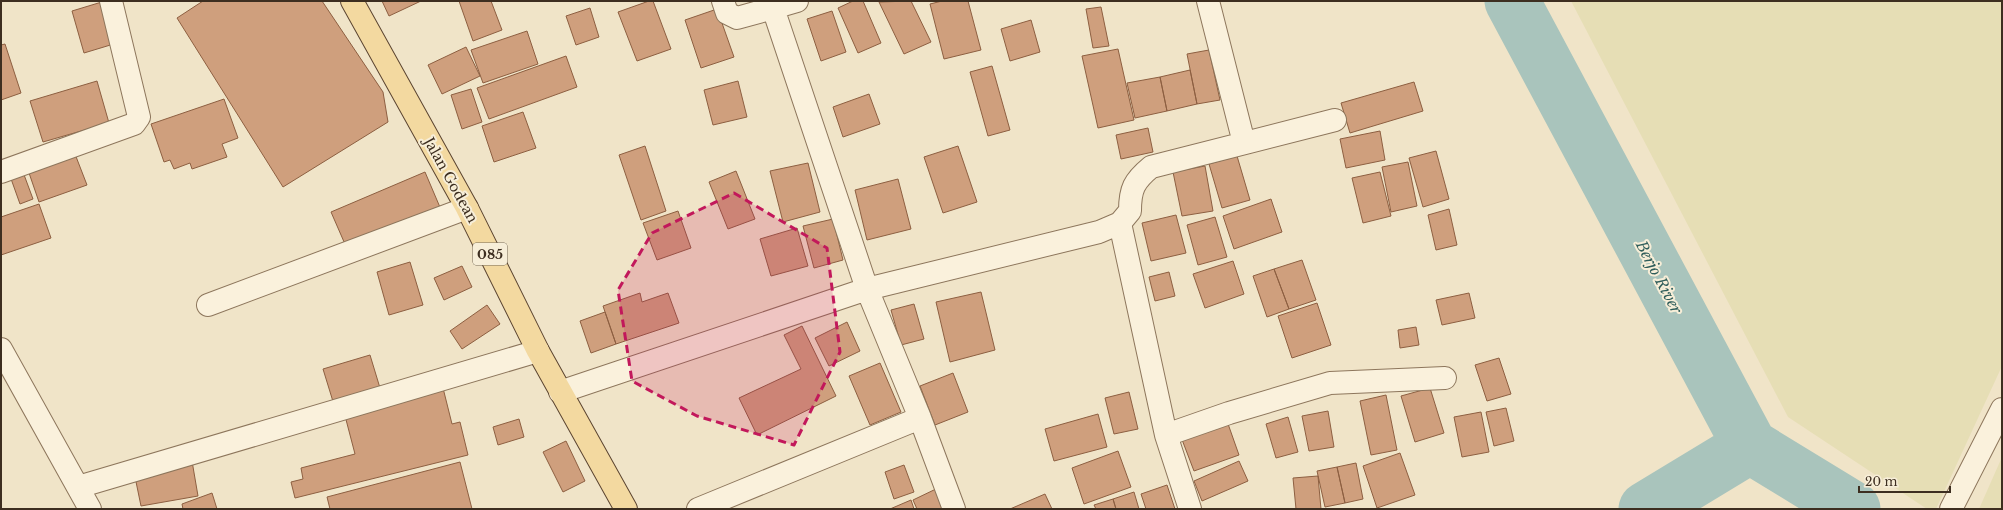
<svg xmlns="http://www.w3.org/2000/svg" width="2003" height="510" viewBox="0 0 2003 510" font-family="'Libre Baskerville',serif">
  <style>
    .farmland { fill: #e6deb5 }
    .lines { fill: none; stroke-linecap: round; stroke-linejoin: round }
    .river { stroke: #a9c4bc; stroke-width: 55 }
    .building { fill: #cf9f7d; stroke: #8d5f41 }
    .street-casing { stroke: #8d765c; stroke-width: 24 }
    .primary-casing { stroke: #5b4430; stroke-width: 24 }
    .street { stroke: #faf1dc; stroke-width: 22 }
    .primary { stroke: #f3d9a0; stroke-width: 22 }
    .marked { fill: #c2185b; fill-opacity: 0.2; stroke: #c2185b; stroke-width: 3; stroke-dasharray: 8 5; stroke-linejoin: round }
    .labels { text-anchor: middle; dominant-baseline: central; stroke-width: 4; stroke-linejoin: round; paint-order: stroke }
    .shield { fill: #f7eed8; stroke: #756857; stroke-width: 1 }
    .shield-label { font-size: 13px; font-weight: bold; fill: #3d2e20 }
    .street-label { font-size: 14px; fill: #3d2e20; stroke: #f7eed8 }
    .water-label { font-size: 15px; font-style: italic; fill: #2f5d5a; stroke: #f7eed8 }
  </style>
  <rect width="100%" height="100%" fill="#f0e4c8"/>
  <path class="farmland" d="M1571,1H2002V366L1936,509H1927L1788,417Z
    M2002,457V509H1979Z"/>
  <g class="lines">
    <path class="river" d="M1512,1L1750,446L1853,509
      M1646,509L1750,446"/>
  </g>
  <path class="building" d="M105,1L117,43L84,53L72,11Z
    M203,1H322L383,92L388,122L283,187L177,18Z
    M382,1H421L389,16Z
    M459,1H491L502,30L473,41Z
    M649,1H653L671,49L637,61L618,12Z
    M853,1H863L881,43L858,53L838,8Z
    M911,1L931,42L904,54L879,2Z
    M942,1H968L981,50L944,59L930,4Z
    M1101,7L1109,46L1093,48L1086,9Z
    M590,8L599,37L576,45L566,16Z
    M717,9L734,57L701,68L685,20Z
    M832,11L846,52L821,61L807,19Z
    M1031,20L1040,52L1010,61L1001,29Z
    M527,31L538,64L483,83L471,50Z
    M5,44L21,93L1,100V45Z
    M466,47L480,76L442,94L428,65Z
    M1118,49L1134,120L1098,128L1082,56Z
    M1209,50L1220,100L1197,104L1187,54Z
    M566,56L577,87L489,119L477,88Z
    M992,66L1010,130L988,136L970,72Z
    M1190,70L1197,104L1167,111L1160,77Z
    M1160,77L1167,111L1135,118L1127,83Z
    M97,81L109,123L43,142L30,101Z
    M738,81L747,117L713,125L704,90Z
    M1414,82L1423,111L1350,133L1341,103Z
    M471,89L482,122L462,129L451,95Z
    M869,94L880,124L843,137L833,107Z
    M224,99L238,138L222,144L227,157L192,169L190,163L174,169L170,160L164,162L151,124Z
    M523,112L536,148L494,162L482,126Z
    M1148,128L1153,152L1121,159L1116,135Z
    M1380,131L1385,160L1346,168L1340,139Z
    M645,146L666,211L641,220L619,155Z
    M958,146L977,202L943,213L924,157Z
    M1436,151L1449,199L1423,207L1409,158Z
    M75,154L87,185L39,202L28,170Z
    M1237,156L1250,200L1222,208L1209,164Z
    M1408,162L1417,206L1391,212L1382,167Z
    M808,163L820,212L783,222L770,171Z
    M1205,166L1213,211L1182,216L1173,172Z
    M736,171L755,219L728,229L709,182Z
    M23,172L33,199L20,204L10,176Z
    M425,172L442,212L348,251L331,212Z
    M1380,172L1391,216L1363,223L1352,178Z
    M898,179L911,229L867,240L855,190Z
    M1271,199L1282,232L1234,249L1223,216Z
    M39,204L51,238L1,255V217Z
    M1449,209L1457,245L1436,250L1428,215Z
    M678,211L691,248L657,260L643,223Z
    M1176,215L1186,253L1151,261L1142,223Z
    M1215,217L1227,257L1198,265L1187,225Z
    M833,219L843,260L814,268L803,226Z
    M797,228L808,266L771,276L760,239Z
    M1302,260L1316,300L1289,309L1274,269Z
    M1233,261L1244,294L1205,308L1193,274Z
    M410,262L423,305L389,315L377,272Z
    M462,266L472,287L444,300L434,278Z
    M1274,269L1289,309L1267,317L1253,276Z
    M1169,272L1175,296L1155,301L1149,277Z
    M981,292L995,350L950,362L936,302Z
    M640,293L642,302L668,293L679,323L616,344L603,306Z
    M1469,293L1475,318L1442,325L1436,300Z
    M1317,303L1331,345L1292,358L1278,316Z
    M914,304L924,339L901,345L891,310Z
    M487,305L500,324L462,349L450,331Z
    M605,312L616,344L591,353L580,321Z
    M847,322L860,351L829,366L815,338Z
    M802,326L836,396L757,435L739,398L801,369L784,335Z
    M1416,327L1419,345L1400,348L1398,330Z
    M370,355L380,388L335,408L323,369Z
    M1499,358L1511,394L1487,401L1475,365Z
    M880,363L901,412L870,425L849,376Z
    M953,373L968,412L935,425L920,386Z
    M443,388L452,424L460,422L468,455L295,498L291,482L303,479L301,468L355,454L344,412Z
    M1430,388L1444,433L1415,442L1401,396Z
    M1129,392L1138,429L1114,434L1105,398Z
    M1386,395L1397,450L1371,455L1360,401Z
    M1506,408L1514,441L1494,446L1486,412Z
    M1328,411L1334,447L1309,451L1302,416Z
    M1481,412L1489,452L1462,457L1454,417Z
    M1098,414L1107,447L1054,461L1045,429Z
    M1288,417L1298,452L1276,458L1266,424Z
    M519,419L524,437L498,445L493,427Z
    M1227,421L1239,455L1194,471L1181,437Z
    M566,441L585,481L563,492L543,452Z
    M1118,451L1131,487L1084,504L1072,468Z
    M1400,453L1415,495L1377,508L1363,466Z
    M192,461L198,496L141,506L134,472Z
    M1239,461L1248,481L1202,501L1194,481Z
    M460,462L472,509H330L327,497Z
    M1356,463L1363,499L1345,503L1337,467Z
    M904,465L914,492L894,499L885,472Z
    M1337,467L1345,503L1325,507L1317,471Z
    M1318,476L1321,509H1296L1293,478Z
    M1167,485L1175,509H1146L1141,494Z
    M938,488L947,509H917L913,500Z
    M1134,492L1139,509H1116L1113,499Z
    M212,493L217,509H183L182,504Z
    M1045,494L1052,509H1010Z
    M1113,499L1116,509H1096L1094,505Z
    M911,500L914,509H890Z"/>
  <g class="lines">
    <defs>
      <path id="street" d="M723,1L727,13L737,18L773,8L867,289L920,418L954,509
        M1208,1L1244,143
        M773,8L797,1
        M1,172L134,124L139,117L111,1
        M1120,223L1166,435L1190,509
        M208,305L467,208
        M1,349L90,509
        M560,392L867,289L1099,232L1120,223L1130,211C1130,189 1134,181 1151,167L1335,120
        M1166,435L1229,413L1330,383L1445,378
        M78,487L538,351
        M698,509L920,418
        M1951,509L2002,409"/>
      <path id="primary" d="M352,1L467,208L538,351L626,509"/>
    </defs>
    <use href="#street" class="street-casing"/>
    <use href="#primary" class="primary-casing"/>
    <use href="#street" class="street"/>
    <use href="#primary" class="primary"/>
  </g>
  <path class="marked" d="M734,193L827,248L840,352L794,445L697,416L632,381L618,290L652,233Z"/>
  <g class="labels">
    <rect class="shield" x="473" y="243" width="34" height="22" rx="3"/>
    <g class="shield-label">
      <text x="490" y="254">085</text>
    </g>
    <g class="street-label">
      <text transform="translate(451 180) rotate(61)">Jalan Godean</text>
    </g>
    <g class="water-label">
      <text transform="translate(1659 277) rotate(62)">Berjo River</text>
    </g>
  </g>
  <rect width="2003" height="510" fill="none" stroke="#3d2e20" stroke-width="4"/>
  <path d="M1859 486v6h91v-6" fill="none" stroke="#3d2e20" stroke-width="2"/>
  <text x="1865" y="486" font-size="12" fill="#3d2e20" stroke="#f7eed8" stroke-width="3" paint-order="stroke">20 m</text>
</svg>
